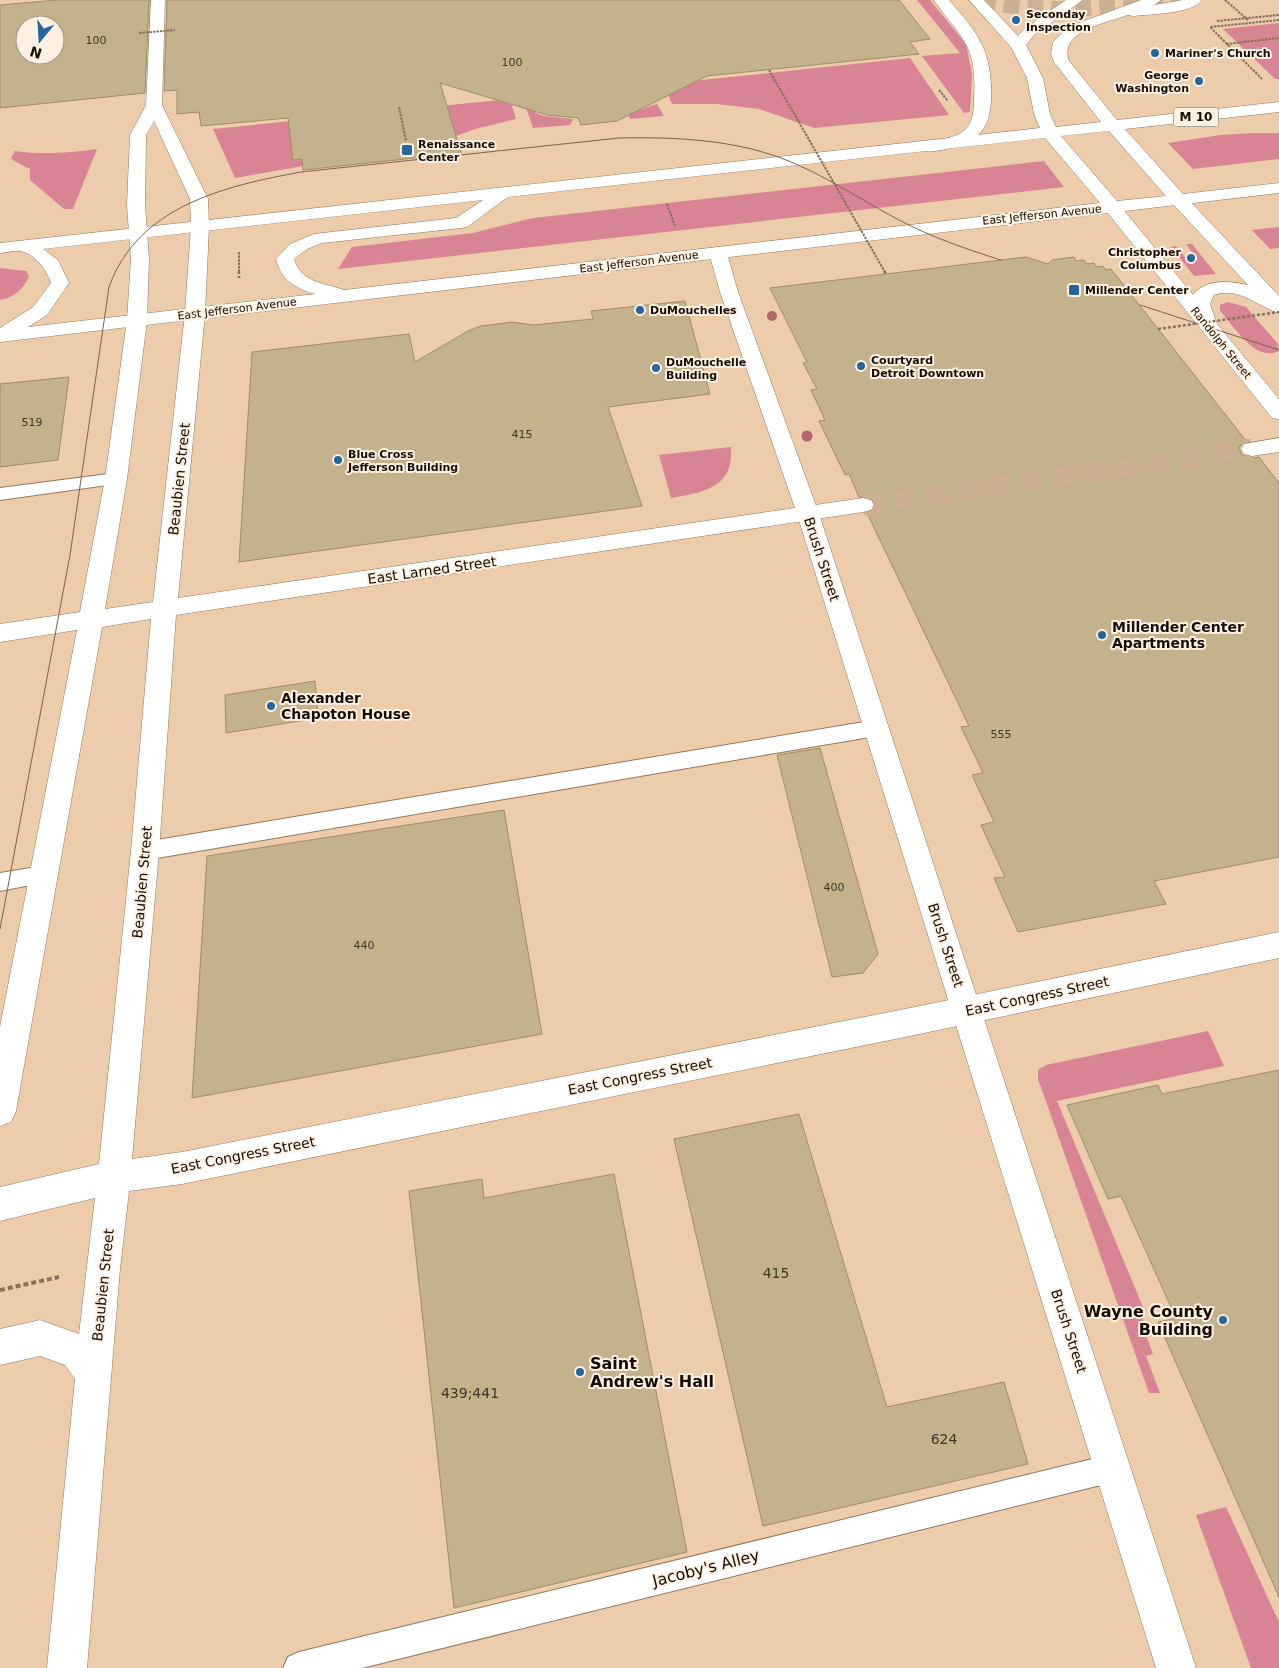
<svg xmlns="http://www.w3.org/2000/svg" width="1279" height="1668" viewBox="0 0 1279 1668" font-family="'DejaVu Sans',sans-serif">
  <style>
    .green { fill: #d98495 }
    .building { fill: #c3b28b; stroke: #9e8d68; fill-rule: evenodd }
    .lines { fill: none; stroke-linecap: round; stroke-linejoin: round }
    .secondary-tunnel { stroke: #cdaf93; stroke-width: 21; stroke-dasharray: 21 11; stroke-linecap: butt }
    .highway-tunnel { stroke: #cdaf93; stroke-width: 16; stroke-dasharray: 16 8; stroke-linecap: butt }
    .lane-casing { stroke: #95785a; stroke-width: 2 }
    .street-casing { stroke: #95785a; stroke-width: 1 }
    .secondary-casing { stroke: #95785a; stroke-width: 1 }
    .primary-casing { stroke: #95785a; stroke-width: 1 }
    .highway-casing { stroke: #95785a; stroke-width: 1 }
    .path-far2 { stroke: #87715c; stroke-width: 2; stroke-dasharray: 2.5 1; stroke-linecap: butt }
    .path-far1 { stroke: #87715c; stroke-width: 2.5; stroke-dasharray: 3 2; stroke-linecap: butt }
    .path { stroke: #87715c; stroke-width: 4; stroke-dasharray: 5 3; stroke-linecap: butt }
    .lane { fill: #fff; fill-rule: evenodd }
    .street { fill: #fff; fill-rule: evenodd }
    .secondary { fill: #fff; fill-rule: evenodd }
    .primary { fill: #fff; fill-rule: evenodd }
    .highway { fill: #fff; fill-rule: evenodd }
    .tram { stroke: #786350; stroke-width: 1 }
    .path-bridge-far1 { stroke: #87715c; stroke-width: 2; stroke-dasharray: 2.5 1; stroke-linecap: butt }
    .path-bridge { stroke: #87715c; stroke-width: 2.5; stroke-dasharray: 3 2; stroke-linecap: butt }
    .tree { fill: #b0666c }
    .poi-dot { fill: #25679d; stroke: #fef1e4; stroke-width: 2 }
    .labels { text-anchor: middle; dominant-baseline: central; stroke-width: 4; stroke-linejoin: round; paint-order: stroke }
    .far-poi-label { font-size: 11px; font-weight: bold; fill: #160c03; stroke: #fef1e4; text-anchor: start }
    .number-label { font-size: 11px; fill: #413625 }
    .far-street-label { font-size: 11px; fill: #160c03; stroke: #fef1e4 }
    .shield { fill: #fef1e4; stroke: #5c5146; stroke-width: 1 }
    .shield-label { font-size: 12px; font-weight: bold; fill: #160c03 }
    .street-label { font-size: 14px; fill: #160c03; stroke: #fef1e4 }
    .poi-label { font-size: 14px; font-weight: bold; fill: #160c03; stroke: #fef1e4; text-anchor: start }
    .near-number-label { font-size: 14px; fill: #413625 }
    .near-poi-label { font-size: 16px; font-weight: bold; fill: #160c03; stroke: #fef1e4; text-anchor: end }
    .near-street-label { font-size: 16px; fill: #160c03; stroke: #fef1e4 }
  </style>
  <rect width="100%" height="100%" fill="#edccac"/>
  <path class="green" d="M917,0H930L966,44L972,74L970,112L964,113L922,56L960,53Z
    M1279,23V79H1275L1223,29Z
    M910,58L949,115L814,128L759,109L717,104H672L664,84Z
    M522,96L536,113L544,116L573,119L570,125L533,128Z
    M510,99L516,119L475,129L456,136L302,159L303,166L235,178L213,129Z
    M657,104L664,116L630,119L628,114Z
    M1252,133H1279V159L1193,169L1168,143L1221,135Z
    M97,149L73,209H64L30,180V169L14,161L11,158L15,151C43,155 69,153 97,149Z
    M1044,161L1064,187L338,269L352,247L473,233L533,218Z
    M1279,227V248L1270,249L1252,230Z
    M1186,244H1192L1216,274L1194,276L1171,247L1176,246L1188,261L1198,260Z
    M0,268L26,271L29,277C22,290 15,297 0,300Z
    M1228,302L1246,307L1278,344L1279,351C1255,363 1234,326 1220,311V305Z
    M731,447C734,488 704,492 671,498L659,455Z
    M1208,1031L1224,1066L1057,1101L1143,1307L1137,1309L1148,1329L1144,1330L1153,1354L1146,1356L1160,1393H1149L1038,1079V1070L1046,1065Z
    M1226,1507L1279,1622V1668H1251L1196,1515Z"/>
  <path class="building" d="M57,0H149L145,93L0,108V5ZM25,25H55V55H25Z
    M167,0H899L930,39L910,42L919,54L707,76L617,121L581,125L578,118L547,115L440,83L461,153L303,170L302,159L293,160L288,118L201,126L199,112L177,114V90L164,91Z
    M1026,257L1048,264L1052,260L1074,257L1076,261L1084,260L1087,264L1094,263L1097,267L1103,266L1106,270L1111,269L1247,442L1242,443L1239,448L1242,455L1252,458L1259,457L1279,483V857L1154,881L1166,904L1018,932L994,878L1005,877L981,825L994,822L972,775L983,773L961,727L969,726L867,513L873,511L876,504L871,498L859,497L849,474L845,475L819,421L825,420L811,390L817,389L803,363L807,362L770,288Z
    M685,301L710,394L608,407L642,506L239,562L252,352L409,334L415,362L468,331L481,326L512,322L533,325L593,319L591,311Z
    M69,377L58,460L0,467V384Z
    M315,681L318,718L226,733L225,695Z
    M820,748L878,954L863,973L832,977L777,755Z
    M504,810L542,1034L192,1098L207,856Z
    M1279,1070V1597L1158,1322L1176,1318L1121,1196L1108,1199L1067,1105L1158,1085L1162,1094Z
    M799,1114L887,1407L1004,1382L1028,1464L763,1526L674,1139Z
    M614,1174L687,1552L454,1608L409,1191L482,1179L484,1198Z"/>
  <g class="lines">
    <path class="secondary-tunnel" d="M863,505L1252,449"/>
    <path class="highway-tunnel" d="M980,0C1046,16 1110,7 1177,0"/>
    <defs>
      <path id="lane" d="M116,473L122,475L124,479L122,483L0,500V488Z
        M876,720L883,723L886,728L883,733L876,736L145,860L137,857L134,851L137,845L145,842Z
        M43,866L51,869L54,875L51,881L0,891V873Z
        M1113,1454L1123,1458L1127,1468L1123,1478L1113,1482L362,1668H283L288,1657L299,1652Z"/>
      <path id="street" d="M718,247L724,249L727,253L738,292L819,514L1196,1668H1156L797,514L720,292L709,253L712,249Z"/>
      <path id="secondary" d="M151,0H165L162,105L208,199L209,226L205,313L178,598L863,498L871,500L874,505L871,510L863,512L176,615L159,851L132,1159L182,1152L910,1008L1279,932V958L910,1036L182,1184L129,1191L120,1269L87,1668H47L75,1379L65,1365L40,1356L0,1365V1329L40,1320L79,1334L95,1198L0,1221V1187L99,1164L131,851L151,619L102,627L16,1111L11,1122L0,1126V1027L77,630L0,642V624L80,612L105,479L127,320L131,259L127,205L130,135L146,105ZM154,121L190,199L191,226L185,313L153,602L105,609L127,479L147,320L149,259L145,205L146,135Z
        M934,0H949C961,14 975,29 983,47C992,66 995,108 985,126C980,136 971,141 961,144C950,148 934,153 923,151L921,147L923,143C937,140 956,139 966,129C973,122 974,109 974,99C977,43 963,42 934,0Z
        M1279,438V452L1252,456L1244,454L1241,449L1244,444Z"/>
      <path id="primary" d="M1179,195L1185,196L1279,296V313C1257,307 1240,286 1214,295L1210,304L1217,324L1279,399V419L1272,418L1103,207L1106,203L1112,202L1118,203L1193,295C1206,278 1230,281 1248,285L1173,204L1170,200L1173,196Z"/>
      <path id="highway" d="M969,0H984L1018,36L1024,29L1066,0H1083L1034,35L1026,45L1043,78L1050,114L1056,127L1101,122L1054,62L1051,54L1053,42L1068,27L1141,0H1161L1154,5L1183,0H1202C1192,14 1150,14 1133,16L1128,15C1106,23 1058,31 1069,61L1117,120L1279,102V112L1125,129L1183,194L1279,183V193L0,342V328L33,307L51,283C46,269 36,255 21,251C15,250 6,253 0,253V243L1040,128L1034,114L1027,78L1011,47ZM1109,131L1166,196L1117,201L1061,136ZM1045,138L1100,203L344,290C325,283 301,283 294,259L307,249L322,243L461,228L467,227L508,197ZM483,200L456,218L314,234L290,244L276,259C281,280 295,288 315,294L28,327L47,315L69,283L58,260L43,249Z"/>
    </defs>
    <use href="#lane" class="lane-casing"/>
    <use href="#street" class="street-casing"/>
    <use href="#secondary" class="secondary-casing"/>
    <use href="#primary" class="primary-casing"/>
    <use href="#highway" class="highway-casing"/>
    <path class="path-far2" d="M1217,21L1279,15
      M1227,44L1210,27L1279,20
      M1262,79L1227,44L1279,38
      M939,90L948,101
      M399,107L406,141
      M667,204L675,226
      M239,252V272"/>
    <path class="path-far1" d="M239,271V278"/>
    <path class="path" d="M0,1290L59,1277"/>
    <use href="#lane" class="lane"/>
    <use href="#street" class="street"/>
    <use href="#secondary" class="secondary"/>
    <use href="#primary" class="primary"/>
    <use href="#highway" class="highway"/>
    <path class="tram" d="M1140,305L1279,350
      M0,929L70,555L109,287C138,206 225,186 301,172L619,138C673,137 729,139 781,158C822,173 859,199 899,220C931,237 966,249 1001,260"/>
    <path class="path-bridge-far1" d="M1225,0L1248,20
      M139,33L175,30
      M769,70L885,272"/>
    <path class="path-bridge" d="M884,271L886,274
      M1158,329L1279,312"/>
  </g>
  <g class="tree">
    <circle cx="772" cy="316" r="5"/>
    <circle cx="807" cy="436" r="5.5"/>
  </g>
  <g class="poi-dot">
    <circle cx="1016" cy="20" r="5"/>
    <circle cx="1155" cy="53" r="5"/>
    <circle cx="1199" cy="81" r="5"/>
    <rect x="401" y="144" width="12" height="12" rx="2.5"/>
    <circle cx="1191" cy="258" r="5"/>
    <rect x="1068" y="284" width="12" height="12" rx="2.5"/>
    <circle cx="640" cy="310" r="5"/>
    <circle cx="861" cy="366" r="5"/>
    <circle cx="656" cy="368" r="5"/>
    <circle cx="338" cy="460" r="5"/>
    <circle cx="1102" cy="635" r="5"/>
    <circle cx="271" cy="706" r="5"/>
    <circle cx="1223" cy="1320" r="5"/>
    <circle cx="580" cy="1372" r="5"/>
  </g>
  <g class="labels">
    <g class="far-poi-label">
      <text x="1026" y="14">Seconday<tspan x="1026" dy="13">Inspection</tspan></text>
      <text x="1165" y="53">Mariner's Church</text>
      <text x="1189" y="75" text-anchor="end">George<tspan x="1189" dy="13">Washington</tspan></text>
      <text x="418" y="144">Renaissance<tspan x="418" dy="13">Center</tspan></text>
      <text x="1181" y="252" text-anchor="end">Christopher<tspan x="1181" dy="13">Columbus</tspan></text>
      <text x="1085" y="290">Millender Center</text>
      <text x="650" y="310">DuMouchelles</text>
      <text x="871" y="360">Courtyard<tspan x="871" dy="13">Detroit Downtown</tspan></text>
      <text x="666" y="362">DuMouchelle<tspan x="666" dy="13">Building</tspan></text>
      <text x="348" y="454">Blue Cross<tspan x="348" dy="13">Jefferson Building</tspan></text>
    </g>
    <g class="number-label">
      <text x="96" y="40">100</text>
      <text x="512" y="62">100</text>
      <text x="32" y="422">519</text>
      <text x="522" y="434">415</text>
      <text x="1001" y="734">555</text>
      <text x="834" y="887">400</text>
      <text x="364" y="945">440</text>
    </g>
    <g class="far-street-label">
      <text transform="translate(1042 215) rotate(-6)">East Jefferson Avenue</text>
      <text transform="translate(639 262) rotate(-7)">East Jefferson Avenue</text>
      <text transform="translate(237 309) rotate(-7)">East Jefferson Avenue</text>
      <text transform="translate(1221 343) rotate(51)">Randolph Street</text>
    </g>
    <rect class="shield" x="1173.5" y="107.5" width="45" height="19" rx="4"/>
    <g class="shield-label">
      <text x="1196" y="117">M 10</text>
    </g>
    <g class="street-label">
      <text transform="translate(179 479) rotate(-84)">Beaubien Street</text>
      <text transform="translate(822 559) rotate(72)">Brush Street</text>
      <text transform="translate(432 570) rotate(-8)">East Larned Street</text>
      <text transform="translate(142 882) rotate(-85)">Beaubien Street</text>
      <text transform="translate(946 945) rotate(72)">Brush Street</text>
      <text transform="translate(1037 996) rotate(-12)">East Congress Street</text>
      <text transform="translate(640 1076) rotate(-11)">East Congress Street</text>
      <text transform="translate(243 1155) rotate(-11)">East Congress Street</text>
      <text transform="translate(103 1285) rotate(-84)">Beaubien Street</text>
      <text transform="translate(1069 1331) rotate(72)">Brush Street</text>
    </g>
    <g class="poi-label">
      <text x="1112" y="627">Millender Center<tspan x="1112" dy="16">Apartments</tspan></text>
      <text x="281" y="698">Alexander<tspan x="281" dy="16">Chapoton House</tspan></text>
    </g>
    <g class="near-number-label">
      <text x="776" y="1273">415</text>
      <text x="470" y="1393">439;441</text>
      <text x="944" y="1439">624</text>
    </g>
    <g class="near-poi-label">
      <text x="1213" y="1311">Wayne County<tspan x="1213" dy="18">Building</tspan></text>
      <text x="590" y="1363" text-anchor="start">Saint<tspan x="590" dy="18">Andrew's Hall</tspan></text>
    </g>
    <g class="near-street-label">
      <text transform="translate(706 1568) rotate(-14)">Jacoby's Alley</text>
    </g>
  </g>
  <g transform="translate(40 40) rotate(198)"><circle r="24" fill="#fef1e4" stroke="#a1958a"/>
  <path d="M0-4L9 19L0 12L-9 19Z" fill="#25679d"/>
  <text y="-8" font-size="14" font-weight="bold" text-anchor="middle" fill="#160c03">N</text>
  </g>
</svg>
